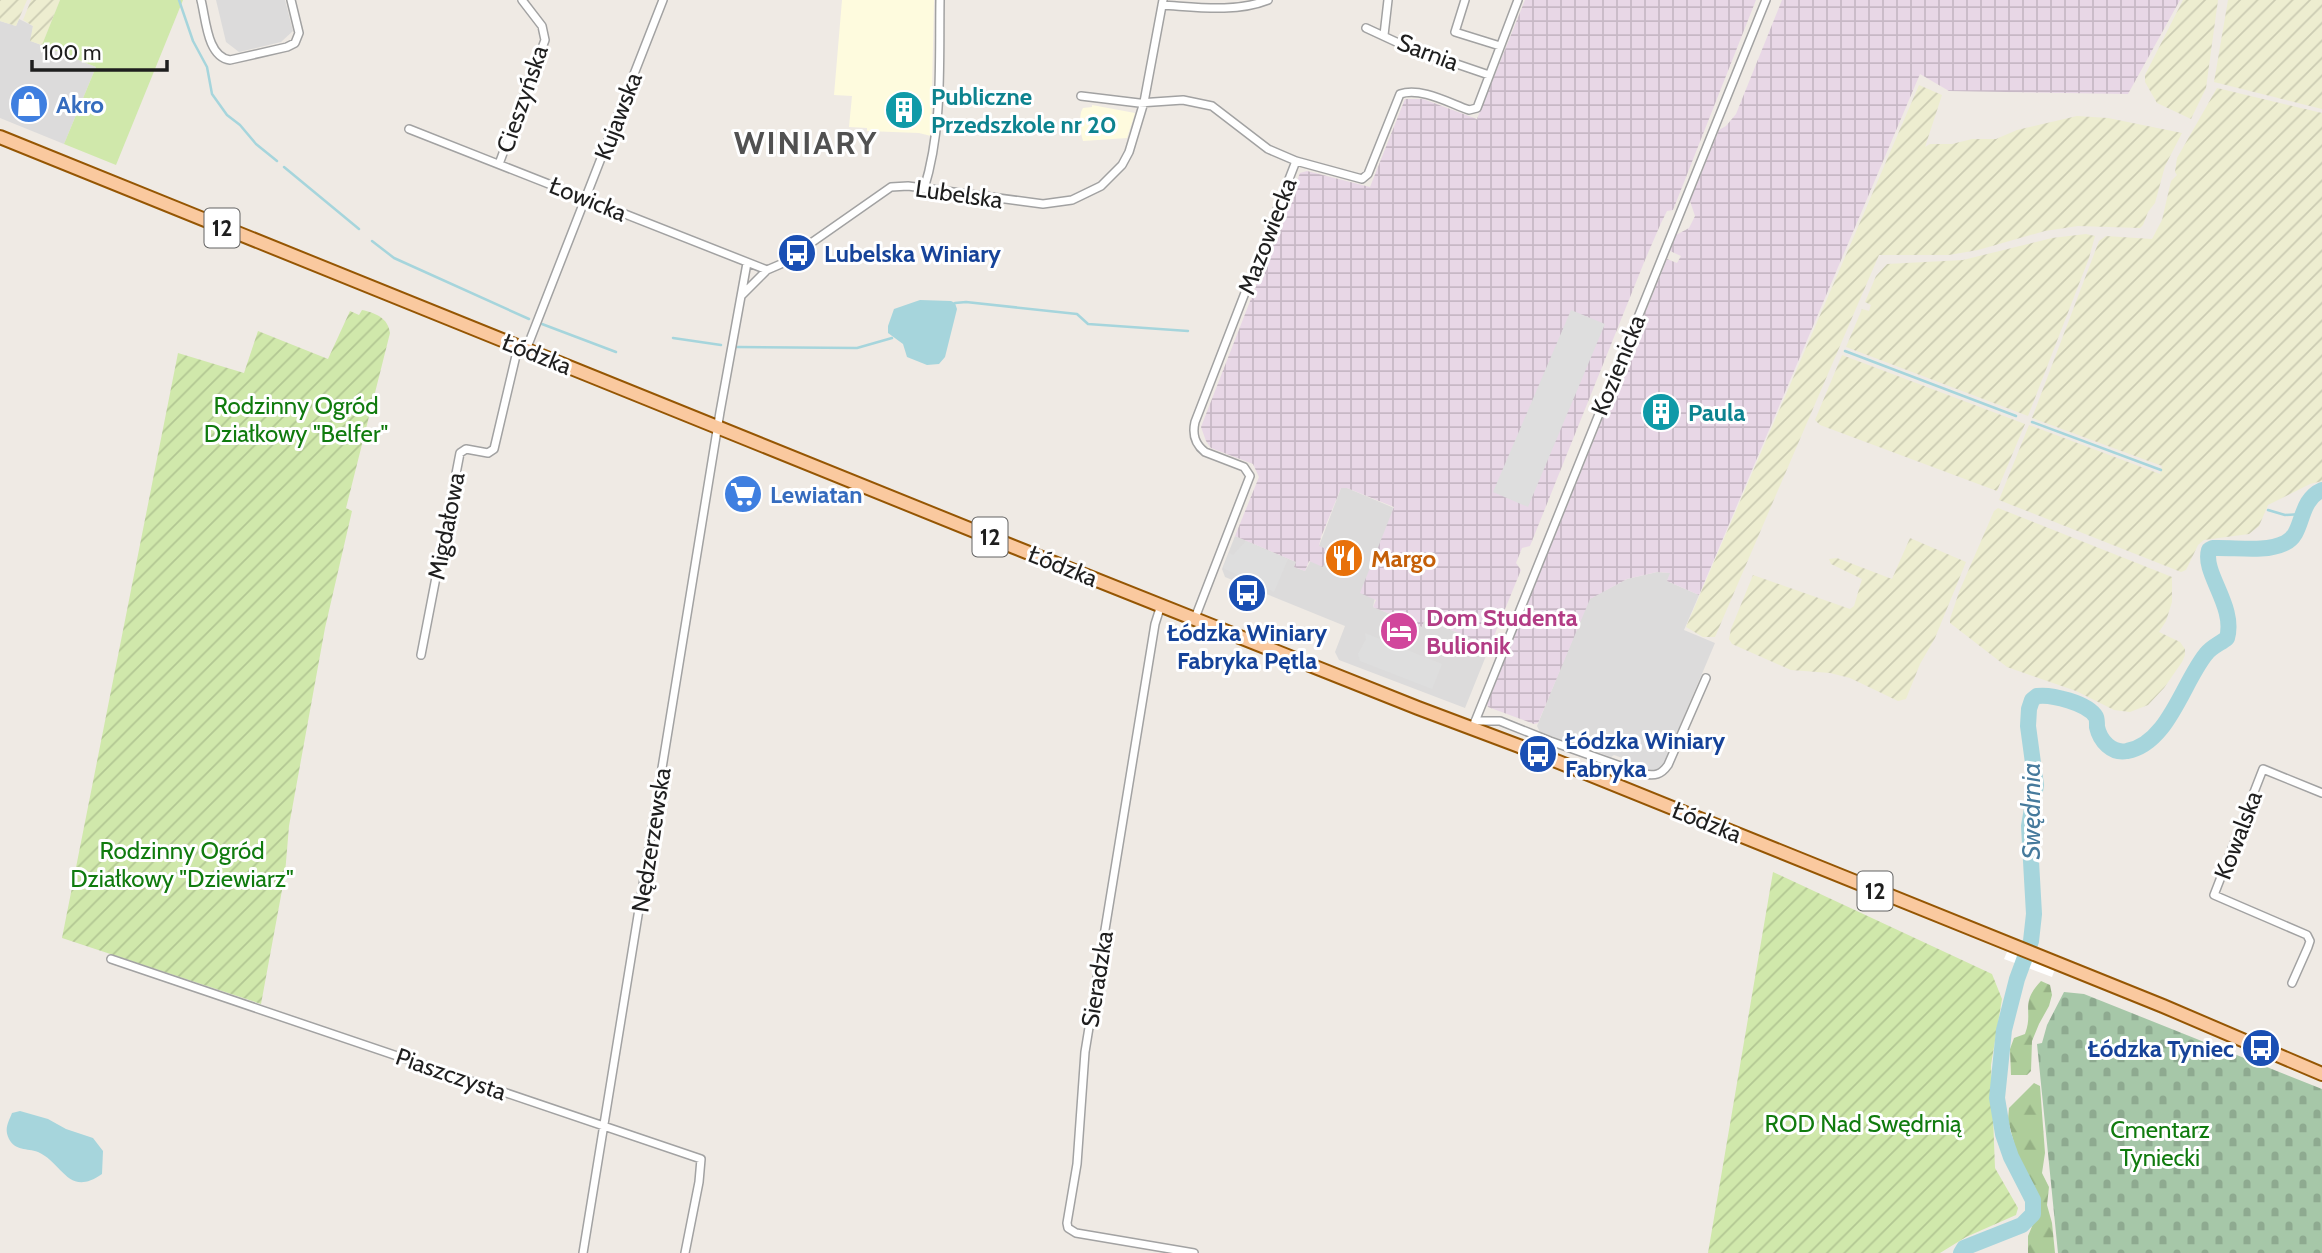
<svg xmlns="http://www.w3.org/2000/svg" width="2322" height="1253" viewBox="0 0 2322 1253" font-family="Cabin,sans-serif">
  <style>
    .residential { fill: #dcdbdb }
    .industrial { fill: url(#industrial-grid) }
    .education { fill: #fefbde }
    .farmland { fill: url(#farmland-furrows) }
    .grass { fill: #d0e8ab }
    .forest { fill: url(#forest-firs) }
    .cemetery { fill: url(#cemetery-stones) }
    .garden { fill: url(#garden-furrows) }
    .parking { fill: #dedede }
    .water { fill: #a6d5dc }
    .pier { fill: #fff }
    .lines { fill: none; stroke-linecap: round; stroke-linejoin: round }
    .stream { stroke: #a6d5dc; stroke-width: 2.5 }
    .river { stroke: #a6d5dc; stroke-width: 16 }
    .minor-casing { stroke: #a2a2a2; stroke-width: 10 }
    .primary-casing { stroke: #955603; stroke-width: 16 }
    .minor { stroke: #fff; stroke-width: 7 }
    .primary { stroke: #fac99f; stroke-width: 12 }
    .labels { text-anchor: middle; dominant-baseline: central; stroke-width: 6; stroke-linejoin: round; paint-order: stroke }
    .shield { fill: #fff; stroke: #626262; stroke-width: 2 }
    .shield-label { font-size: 23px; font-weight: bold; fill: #1e1e1e }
    .street-label { font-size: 24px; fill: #1e1e1e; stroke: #fff }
    .culture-label { font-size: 24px; font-weight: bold; fill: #0d838f; stroke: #fff; text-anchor: start }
    .shop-label { font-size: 24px; font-weight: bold; fill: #366cbe; stroke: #fff; text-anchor: start }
    .transit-label { font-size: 24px; font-weight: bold; fill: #164399; stroke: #fff; text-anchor: start }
    .park-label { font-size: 24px; fill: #107b0e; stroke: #fff }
    .food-label { font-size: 24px; font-weight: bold; fill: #c56008; stroke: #fff; text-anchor: start }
    .hotel-label { font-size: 24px; font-weight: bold; fill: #b23c85; stroke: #fff; text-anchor: start }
    .water-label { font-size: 26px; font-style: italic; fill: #467a9c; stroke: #fff }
    .district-label { font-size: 32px; font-weight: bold; letter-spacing: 2px; fill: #515151; stroke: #fff }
  </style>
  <defs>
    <pattern id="industrial-grid" width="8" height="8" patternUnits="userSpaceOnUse" patternTransform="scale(1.75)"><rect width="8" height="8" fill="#e8d7e6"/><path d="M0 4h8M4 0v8" fill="none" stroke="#c7b8c5"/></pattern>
    <pattern id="farmland-furrows" width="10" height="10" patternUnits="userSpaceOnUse" patternTransform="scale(1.75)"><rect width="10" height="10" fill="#ededd0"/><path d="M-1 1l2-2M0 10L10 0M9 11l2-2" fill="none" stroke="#cbcbb2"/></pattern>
    <pattern id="forest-firs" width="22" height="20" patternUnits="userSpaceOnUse" patternTransform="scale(1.75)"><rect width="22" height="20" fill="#aecd9a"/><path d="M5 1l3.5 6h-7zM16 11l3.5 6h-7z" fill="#95b084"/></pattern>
    <pattern id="cemetery-stones" width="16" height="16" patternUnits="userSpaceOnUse" patternTransform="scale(1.75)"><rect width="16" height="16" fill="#a6c7a8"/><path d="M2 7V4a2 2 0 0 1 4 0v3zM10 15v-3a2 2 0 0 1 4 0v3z" fill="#8eaa90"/></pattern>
    <pattern id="garden-furrows" width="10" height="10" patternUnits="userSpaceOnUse" patternTransform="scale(1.75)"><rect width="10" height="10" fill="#d0e8ab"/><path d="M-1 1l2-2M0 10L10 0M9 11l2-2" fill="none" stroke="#b2c793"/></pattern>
  </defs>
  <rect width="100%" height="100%" fill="#efeae4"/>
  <path class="residential" d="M216,0H285L293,31L281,42L239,52L226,42Z
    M19,19L33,26L31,41L96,67L64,144L0,118V21L16,26Z
    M1341,488H1347L1394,508L1373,607L1422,627L1424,621H1429L1490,646L1465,708L1339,660L1335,652L1345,626L1225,577L1222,569L1235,536L1296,562L1294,567L1305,571L1319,546Z
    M1657,572L1671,573L1667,581L1699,595L1684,630L1715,643L1663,766L1653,772L1627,763L1628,760L1614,755L1611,757L1540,732L1537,726L1589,599L1627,579Z"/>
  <path class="industrial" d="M1525,0H1756L1673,210L1667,211L1661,223L1645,260L1530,546L1522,548L1516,563L1521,570L1490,646L1429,621H1424L1422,627L1373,607L1376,600L1360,593L1394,507L1347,488H1341L1321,537L1319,546L1329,550L1323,567L1309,561L1305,571L1294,567L1296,562L1235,536L1259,477L1253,464L1211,448L1206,441L1201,427L1300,173L1307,171L1370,187L1405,99H1423L1477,119Z
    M1782,0H2180L2128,94L1949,91L1920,74L1699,595L1667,581L1670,573L1657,572L1627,579L1590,599L1538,723L1534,724L1488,707L1487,704L1667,259L1677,263L1681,256L1670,251L1676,235L1689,228L1695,216L1690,201L1719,130L1726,126L1736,114Z"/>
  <path class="education" d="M842,0H934L931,136L919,133L867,131V128L849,127L852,96L834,95Z
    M1092,105L1135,113L1127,138L1083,141L1079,126L1081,112L1083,108L1092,107Z"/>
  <path class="farmland" d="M0,0H27L16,26L0,21Z
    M31,0H60L42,45L30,41L33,26L23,20Z
    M2183,0H2218L2206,88L2191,119L2157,103L2145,82V75Z
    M2228,0H2322V109L2214,82Z
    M1919,85L1942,95L1925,147L1930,144H1952L1972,139H1996L2017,130L2077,116L2108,118L2182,133L2165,166L2155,203L2148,212L2143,225L2140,228L2078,226L2045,231L1978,250L1949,255H1879L1715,637H1703L1686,627Z
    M2217,88L2322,113V481L2310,484L2268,505L2259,526L2249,534L2204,540L2198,545L2186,570L2181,572L1999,500L2029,425L2160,474L2162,466L2032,418L2099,241L2106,236L2152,239L2162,220L2171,181L2177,175L2175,172L2177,158Z
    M2086,234L2095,236L2089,258L2028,416L1846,347L1862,309L1869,311L1871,305L1865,302L1876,276L1887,264L1963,260L2052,238Z
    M1842,355L2025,424L1997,491L1820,425L1815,420Z
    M1998,508L2172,577V602L2166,621L2159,632L2180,642L2185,649V655L2182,662L2164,688L2148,705L2130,712L2114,710L2076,691L2007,667L1950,623V619L1959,592L1994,511Z
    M1910,538L1966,562L1935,638L1920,664L1906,699L1898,701L1850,678L1830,673L1791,670L1732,644L1729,639L1731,629L1753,575L1850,609L1854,606L1862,579L1831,564L1829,559L1837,558L1892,579Z"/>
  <path class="grass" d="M60,0H183L116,165L64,144L96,67L42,45Z"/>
  <path class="forest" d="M2041,981L2050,985L2052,995L2049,1006L2039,1024L2032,1041L2031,1071L2027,1075H2011L2010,1049L2014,1038L2025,1034C2034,1011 2019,1004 2041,981Z
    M2034,1083L2040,1086L2045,1153L2042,1173L2049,1187L2047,1205L2052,1223L2055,1253H2028V1236L2036,1217L2037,1195L2017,1155L2008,1120L2009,1108Z"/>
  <path class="cemetery" d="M2064,992L2084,994L2322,1089V1253H2058L2037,1044L2042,1043L2047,1025Z"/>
  <path class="garden" d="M362,310C376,313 388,318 390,333L346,508L352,511L325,628L289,826L285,874L261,1004L62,938L178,353L244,373L258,331L328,359L350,311L359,315Z
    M1773,872L1992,974L2002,999L1991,1065L1995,1168L2018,1208L2016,1215L1966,1237L1940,1253H1708Z"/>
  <path class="parking" d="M1571,310L1605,324L1528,507L1493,492Z
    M1246,541L1288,559L1274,592L1223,568L1229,553L1233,555Z
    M1365,633L1442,664L1432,689L1360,661L1358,654L1366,639Z"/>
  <path class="water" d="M920,300L951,301L955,303L957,309L945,357L939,364L927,365L907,357L903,344L888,333V326L894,309Z
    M20,1111L48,1119L66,1129L93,1138L103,1151L102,1174C68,1198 63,1163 38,1152C27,1148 15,1151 9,1139C4,1129 8,1123 12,1113Z"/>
  <path class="pier" d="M2013,938L2060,956L2052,977L2004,959Z"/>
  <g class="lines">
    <path class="stream" d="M179,0L193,41L207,67L212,94L227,115L240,125L256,144L277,161
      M284,167L359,229
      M372,241L394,258L529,319
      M955,303L966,302L1077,314L1088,324L1188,331
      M542,324L616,352
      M673,338L721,345
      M737,347L857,348L892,338
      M1845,351L2016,416
      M2032,422L2161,470
      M2268,510L2285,515L2302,514"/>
    <path class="river" d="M1961,1253L1964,1248L2022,1225L2033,1214V1200L2011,1157L2003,1134L1997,1098L2004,1030L2017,979L2031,941L2034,914L2029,826L2036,785L2028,726L2029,709L2032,700L2037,696C2051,694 2088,703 2096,717C2097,719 2097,724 2097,727C2100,741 2112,754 2127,751C2168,744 2183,682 2206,654C2211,647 2221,643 2227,638C2236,606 2202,573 2209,550L2213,548C2236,547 2264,553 2285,543C2305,534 2297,501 2322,490"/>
    <defs>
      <path id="minor" d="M201,0C206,19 207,57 230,60L287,47L295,43L299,33L291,0
        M1465,0L1455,32L1500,46
        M1162,5C1196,7 1235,13 1268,0
        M1366,28L1407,47L1489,75
        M1384,35L1388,0
        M1081,96L1139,103L1183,100L1212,106L1268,149L1296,161L1362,179L1368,174L1400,94C1421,87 1449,103 1469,110L1477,108L1518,0
        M409,129L767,270
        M499,164L545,40L542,26L522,0
        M924,189C943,128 939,63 940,0
        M742,295L767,270L781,264L891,187L908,186L1043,204L1072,200L1101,186L1122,165L1129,152L1144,102L1163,0
        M526,350L663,0
        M1161,605L1155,624L1085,1052L1077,1164L1067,1223L1068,1228L1076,1233L1194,1253
        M1195,618L1250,476L1244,467L1205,452C1195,444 1192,435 1195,422L1296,161
        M421,655L460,453L466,449L488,453L494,449L518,347
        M1475,721H1500L1550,741L1643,774C1655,776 1661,775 1668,765L1706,678
        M1472,729L1766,0
        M111,959L701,1159L699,1182L685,1253
        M2292,983L2308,947L2310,941L2307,935L2214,895L2263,769L2322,793
        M583,1253L720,412L747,263"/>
      <path id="primary" d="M0,137L1014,547L1418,708L1519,746L2163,1006L2322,1074"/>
    </defs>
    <use href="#minor" class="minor-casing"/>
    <use href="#primary" class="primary-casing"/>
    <use href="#minor" class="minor"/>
    <use href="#primary" class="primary"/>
  </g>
  <defs>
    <symbol id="shop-disc" viewBox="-11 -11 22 22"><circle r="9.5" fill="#3f7fe0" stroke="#fff"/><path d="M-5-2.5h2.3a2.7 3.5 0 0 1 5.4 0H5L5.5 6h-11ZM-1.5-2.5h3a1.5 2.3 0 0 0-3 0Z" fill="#fff"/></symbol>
    <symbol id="building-disc" viewBox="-11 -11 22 22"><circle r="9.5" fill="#0f9aa8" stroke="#fff"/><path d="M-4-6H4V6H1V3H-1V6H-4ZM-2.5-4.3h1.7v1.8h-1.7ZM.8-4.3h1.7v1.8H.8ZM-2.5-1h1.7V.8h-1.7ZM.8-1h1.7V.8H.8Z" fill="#fff"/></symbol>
    <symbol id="bus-disc" viewBox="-11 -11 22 22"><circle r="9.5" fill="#1a4fb4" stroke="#fff"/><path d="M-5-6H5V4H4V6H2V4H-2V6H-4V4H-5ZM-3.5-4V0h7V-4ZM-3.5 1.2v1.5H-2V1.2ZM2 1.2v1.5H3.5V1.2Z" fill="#fff"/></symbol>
    <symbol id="supermarket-disc" viewBox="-11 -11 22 22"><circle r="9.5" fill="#3f7fe0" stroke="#fff"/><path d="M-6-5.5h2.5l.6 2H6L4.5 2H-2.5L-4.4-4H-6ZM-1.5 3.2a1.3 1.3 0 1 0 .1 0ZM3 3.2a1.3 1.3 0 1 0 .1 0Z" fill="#fff"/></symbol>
    <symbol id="restaurant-disc" viewBox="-11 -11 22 22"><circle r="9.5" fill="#e8710a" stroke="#fff"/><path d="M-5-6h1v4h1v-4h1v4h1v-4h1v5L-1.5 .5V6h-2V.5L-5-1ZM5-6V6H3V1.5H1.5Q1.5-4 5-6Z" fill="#fff"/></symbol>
    <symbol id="hotel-disc" viewBox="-11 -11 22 22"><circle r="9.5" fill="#d1479c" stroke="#fff"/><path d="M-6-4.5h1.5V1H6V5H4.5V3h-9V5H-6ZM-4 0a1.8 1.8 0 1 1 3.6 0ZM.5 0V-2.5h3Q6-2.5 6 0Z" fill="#fff"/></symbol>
  </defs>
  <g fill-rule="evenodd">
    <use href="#shop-disc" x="7" y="82" width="44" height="44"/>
    <use href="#building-disc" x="882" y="88" width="44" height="44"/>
    <use href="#bus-disc" x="775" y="231" width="44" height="44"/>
    <use href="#building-disc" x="1639" y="390" width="44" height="44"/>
    <use href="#supermarket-disc" x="721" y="472" width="44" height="44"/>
    <use href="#restaurant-disc" x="1322" y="536" width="44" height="44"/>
    <use href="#bus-disc" x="1225" y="571" width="44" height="44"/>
    <use href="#hotel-disc" x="1377" y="609" width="44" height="44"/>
    <use href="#bus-disc" x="1516" y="732" width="44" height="44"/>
    <use href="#bus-disc" x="2239" y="1026" width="44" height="44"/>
  </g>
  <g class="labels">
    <g class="shield">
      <rect x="204.5" y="208.5" width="35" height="39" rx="5"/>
      <rect x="972.5" y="517.5" width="35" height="39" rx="5"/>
      <rect x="1857.5" y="871.5" width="35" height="39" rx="5"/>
    </g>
    <g class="shield-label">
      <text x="222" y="228">12</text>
      <text x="990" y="537">12</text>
      <text x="1875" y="891">12</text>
    </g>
    <g class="street-label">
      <text transform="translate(1428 52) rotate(21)">Sarnia</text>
      <text transform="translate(522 99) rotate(-71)">Cieszyńska</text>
      <text transform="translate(618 116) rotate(-69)">Kujawska</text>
      <text transform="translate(959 194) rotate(8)">Lubelska</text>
      <text transform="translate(588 199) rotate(22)">Łowicka</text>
      <text transform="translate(1267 236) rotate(-69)">Mazowiecka</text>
      <text transform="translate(537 354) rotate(22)">Łódzka</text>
      <text transform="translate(1618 365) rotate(-68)">Kozienicka</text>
      <text transform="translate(446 526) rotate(-79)">Migdałowa</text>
      <text transform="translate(1063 566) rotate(22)">Łódzka</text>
      <text transform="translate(1707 822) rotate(22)">Łódzka</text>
      <text transform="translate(2238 835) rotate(-69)">Kowalska</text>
      <text transform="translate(651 840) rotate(-81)">Nędzerzewska</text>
      <text transform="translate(1097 979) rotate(-81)">Sieradzka</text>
      <text transform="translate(451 1074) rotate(19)">Piaszczysta</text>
    </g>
    <g class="culture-label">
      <text x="931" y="96">Publiczne<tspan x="931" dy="28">Przedszkole nr 20</tspan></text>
      <text x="1688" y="412">Paula</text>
    </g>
    <g class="shop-label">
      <text x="56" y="104">Akro</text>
      <text x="770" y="494">Lewiatan</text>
    </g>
    <g class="transit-label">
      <text x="824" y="253">Lubelska Winiary</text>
      <text x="1247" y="632" text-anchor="middle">Łódzka Winiary<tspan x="1247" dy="28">Fabryka Pętla</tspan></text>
      <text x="1565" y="740">Łódzka Winiary<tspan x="1565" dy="28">Fabryka</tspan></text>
      <text x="2234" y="1048" text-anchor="end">Łódzka Tyniec</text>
    </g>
    <g class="park-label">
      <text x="296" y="405">Rodzinny Ogród<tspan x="296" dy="28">Działkowy "Belfer"</tspan></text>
      <text x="182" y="850">Rodzinny Ogród<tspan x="182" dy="28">Działkowy "Dziewiarz"</tspan></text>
      <text x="1863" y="1123">ROD Nad Swędrnią</text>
      <text x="2160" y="1129">Cmentarz<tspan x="2160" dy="28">Tyniecki</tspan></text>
    </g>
    <g class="food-label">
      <text x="1371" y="558">Margo</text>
    </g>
    <g class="hotel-label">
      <text x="1426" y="617">Dom Studenta<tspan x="1426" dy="28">Bulionik</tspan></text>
    </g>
    <g class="water-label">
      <text transform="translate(2031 811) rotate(-90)">Swędrnia</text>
    </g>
    <g class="district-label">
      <text x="806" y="142">WINIARY</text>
    </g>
  </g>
  <path d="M32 60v10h135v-10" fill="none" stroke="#1e1e1e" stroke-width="3.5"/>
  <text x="42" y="60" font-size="21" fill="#1e1e1e" stroke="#ffffff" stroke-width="5" paint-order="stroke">100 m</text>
</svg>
